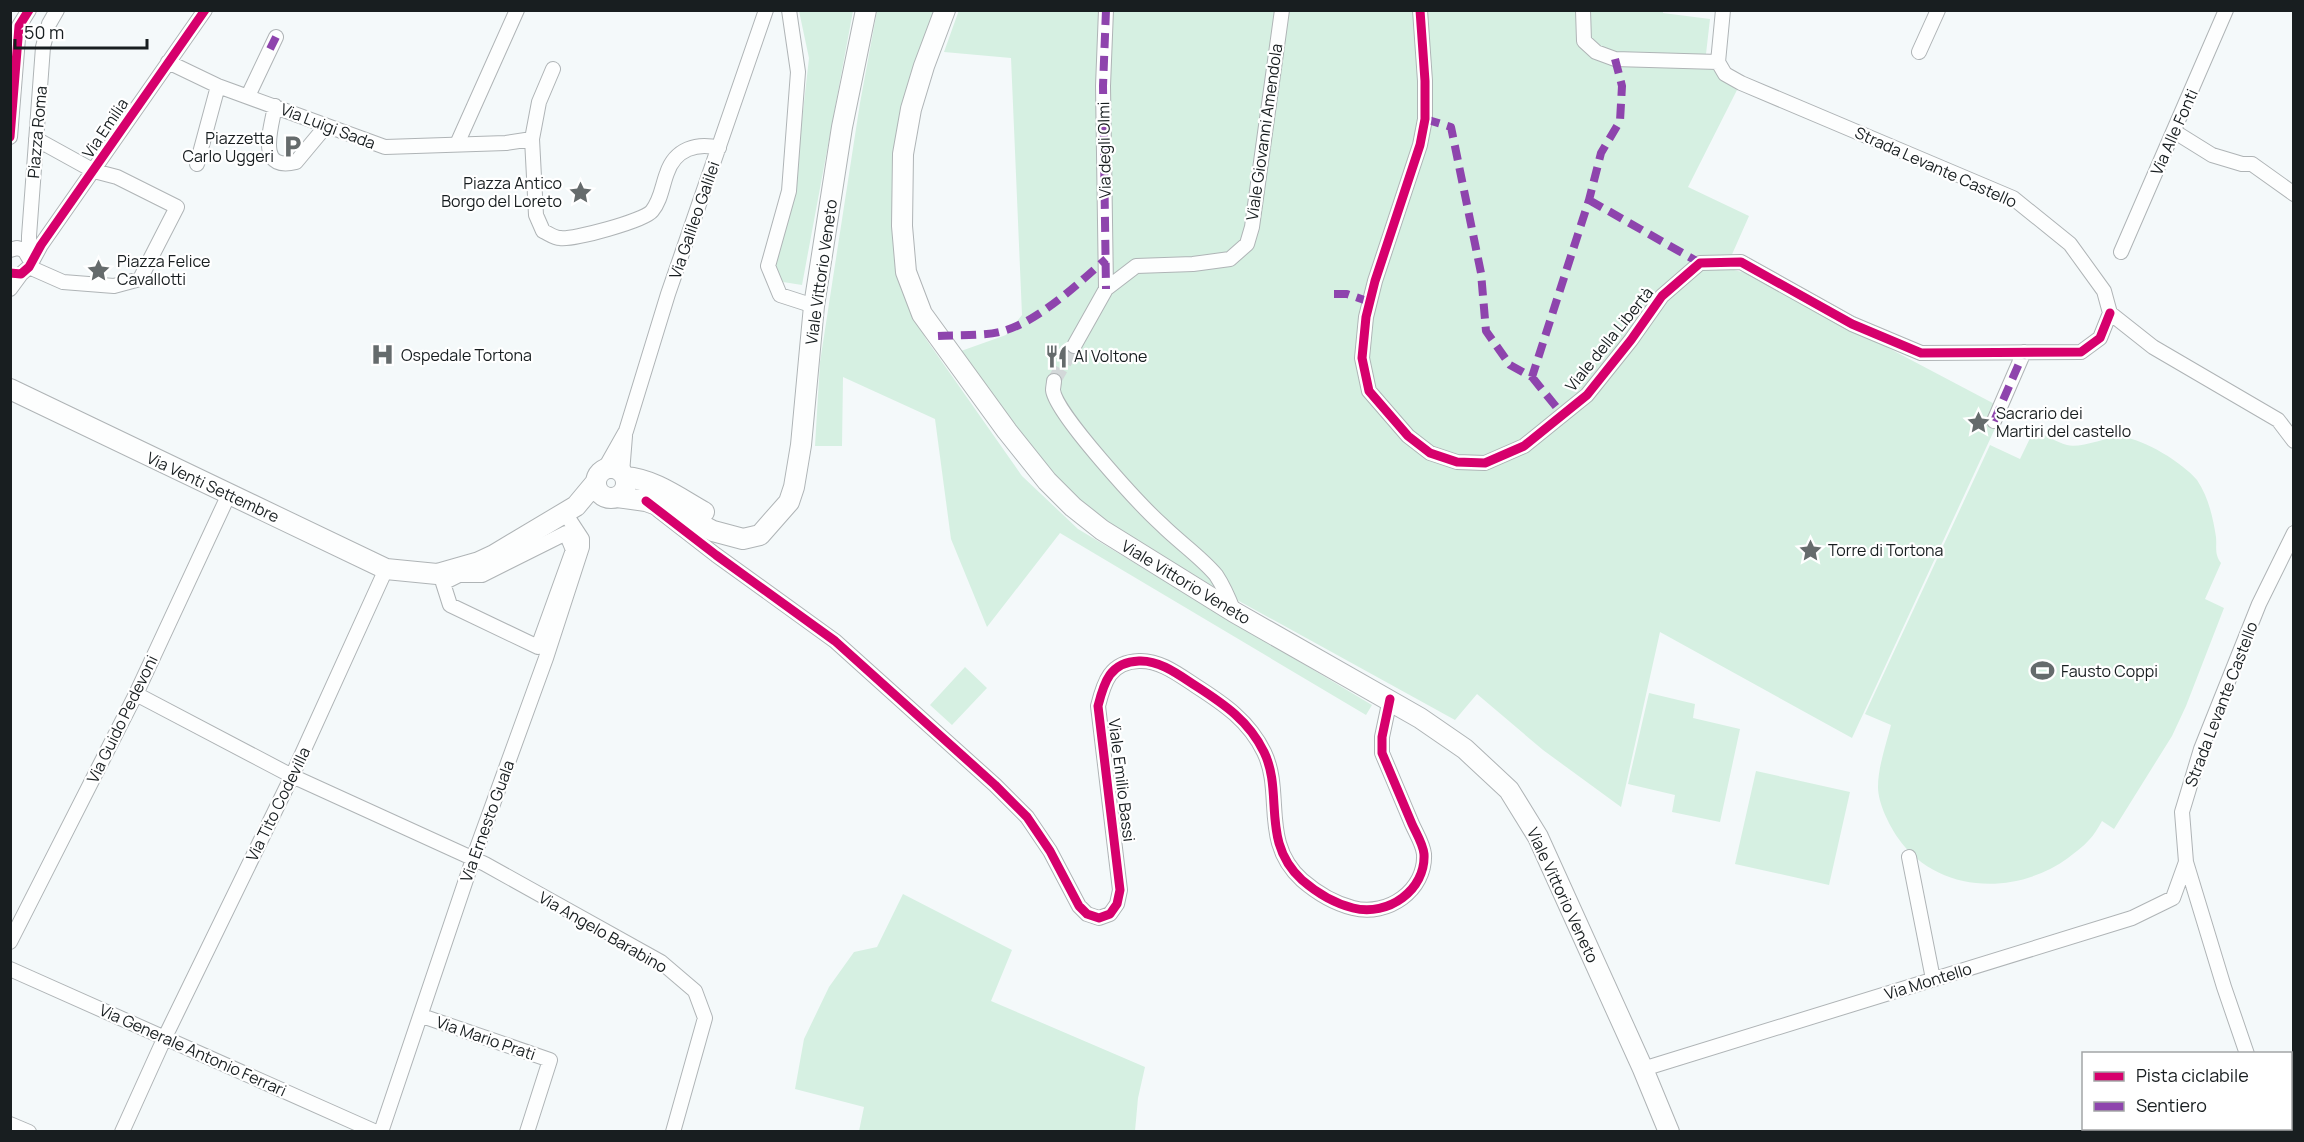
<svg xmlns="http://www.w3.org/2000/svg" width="2304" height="1142" viewBox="0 0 2304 1142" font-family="Manrope,sans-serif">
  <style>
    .green { fill: #d6f0e2 }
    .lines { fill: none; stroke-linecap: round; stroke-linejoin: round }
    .street-tunnel { stroke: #d3d8d9; stroke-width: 14; stroke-dasharray: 14 7; stroke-linecap: butt }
    .street-casing { stroke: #afb4b6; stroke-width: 16 }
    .secondary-casing { stroke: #afb4b6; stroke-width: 22 }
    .street { stroke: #fdfefe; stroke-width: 14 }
    .secondary { stroke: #fdfefe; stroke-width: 20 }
    .quiet { stroke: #8e44ad; stroke-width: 8; stroke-dasharray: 15 8; stroke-linecap: butt }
    .cycleway-casing { stroke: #fff; stroke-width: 13 }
    .cycleway { stroke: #d6006c; stroke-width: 9 }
    .labels { text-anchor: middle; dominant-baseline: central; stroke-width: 4.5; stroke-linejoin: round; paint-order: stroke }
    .street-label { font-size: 16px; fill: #181e20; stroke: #fff }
    .poi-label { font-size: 16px; fill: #181e20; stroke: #fff; text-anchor: start }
  </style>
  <rect width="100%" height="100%" fill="#f4f9fa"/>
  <path class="green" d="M959,10H1663V13L1710,19L1706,54L1724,81L1737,90L1688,187L1749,216L1726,268L1746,273L2004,409L1852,738L1660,632L1621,807L1543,750L1477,694L1455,720L1219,590L1099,517L1046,470L961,351L1006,335L1022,315L1011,58L944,52Z
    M799,11H853L802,285L783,282L772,263L794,191L809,58Z
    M877,11H935L895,245L901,289L926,339L1022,476L1078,529L1372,705L1366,715L1060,533L987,627L951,539L935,419L843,377L842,446H815L820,362L860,103Z
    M2034,430C2045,435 2056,442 2067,445C2080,449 2108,436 2122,437C2144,439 2183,463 2197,480C2208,496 2213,517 2216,537C2217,547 2214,554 2221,563L2205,599L2224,608L2186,706L2172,736L2114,829L2102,821C2098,828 2094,835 2089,840C2083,847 2075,852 2068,858C2016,896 1937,894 1898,838C1889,825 1878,803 1878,787C1878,767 1886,745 1891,725L1865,714L1990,445L2020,459Z
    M965,667L987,688L952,725L930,705Z
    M1649,693L1695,704L1693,718L1740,729L1720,822L1672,812L1675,795L1628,784Z
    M1756,771L1850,792L1829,885L1735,864Z
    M903,894L1012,950L991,1001L1145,1067L1138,1098L1135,1131H859L864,1107L795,1089L804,1039L829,987L854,952L877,947Z"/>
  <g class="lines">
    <path class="street-tunnel" d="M1054,381L1074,346"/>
    <defs>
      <path id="street" d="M789,10L798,72L789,191L768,266L780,295L814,306
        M1106,10L1103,86L1106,289
        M1420,10L1425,81V119L1420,145L1375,281L1366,317L1362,358L1369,391L1408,436L1430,453L1457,462L1485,463L1524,446L1587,395L1631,340L1662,296L1700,263L1741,262L1852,324L1921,353L2081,352L2100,338L2110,313
        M1583,10L1584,41L1596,52L1615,59L1718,62
        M1919,52L1938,10
        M168,62L218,86L385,147L506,143L532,139
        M1718,62L1725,74L1741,83L2013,198L2070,244L2104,291L2110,313L2153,347L2278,420L2294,441
        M1718,62L1723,10
        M553,69L539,102L532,139L536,215L543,231C548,233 554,238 560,238C573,240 644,221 652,211C661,200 662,186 667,173C675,149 697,142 719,148
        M248,96L276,37
        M275,106C271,129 256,172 296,162L326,126
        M2175,132L2212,155L2242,164H2252L2294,194
        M10,137L19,26L29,10
        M457,144L517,10
        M197,164L218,86
        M10,250L17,248L24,250L30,260
        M2121,252L2226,10
        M29,256V236L43,47L49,24L57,10
        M29,267L63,282L114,286L140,279L177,207L117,177L94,171L36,139
        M10,289L21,274L29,267L41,245L205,10
        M1074,346L1106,289L1136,266L1193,264L1230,259L1247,244L1252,227L1282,10
        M1054,381C1054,384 1053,387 1053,390C1055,413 1141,506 1162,525C1179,542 1201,557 1216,575C1224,587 1229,599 1234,612
        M1994,421L2024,352
        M604,470L626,431L668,294L766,10
        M622,473L625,436
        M658,510L716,555L835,641L995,785L1027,817L1050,851L1079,906L1087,914L1099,918L1110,914L1117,904L1120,890L1098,706C1104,682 1110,662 1139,661C1160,660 1179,675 1196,686C1224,704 1249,721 1264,752C1284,793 1260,842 1302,880C1317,893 1333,903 1353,908C1388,917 1426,890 1424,854C1423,844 1416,833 1412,824C1402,800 1392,777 1382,753V737L1390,699
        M566,533L573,550L538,647L450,605L443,583L459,575H482Z
        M136,694L292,776L485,864L661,962L695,991L705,1018L673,1132
        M1909,857L1933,979
        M10,942L136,694L229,494
        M10,969L376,1132
        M422,1016L550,1060L527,1132
        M2247,1054L2224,987L2186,862L2182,812L2201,749L2259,604L2294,533
        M1643,1069L2132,918L2173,898L2186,862
        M10,1124L29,1132
        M2274,1128L2275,1132
        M122,1132L165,1037L292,776L386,569
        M381,1132L473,859L546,658L582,547V539L565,513"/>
      <path id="secondary" d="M945,10L924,66L911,109L903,154L902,226L906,272L922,314L1007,431L1047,481L1073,507L1102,530L1234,612L1420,718L1465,749L1509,790L1538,837L1643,1069L1669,1132
        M10,389L386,569L437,574L479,562L494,555L576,506L596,482
        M596 483a15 15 0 1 1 30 0a15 15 0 1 1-30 0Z
        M625,477C654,479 679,498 704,512
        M617,497L646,501L679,513L713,531L743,539L760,535L789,502L794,487L801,445L814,306L842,127L866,10"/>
    </defs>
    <use href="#street" class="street-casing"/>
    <use href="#secondary" class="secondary-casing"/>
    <use href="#street" class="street"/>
    <use href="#secondary" class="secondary"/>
    <path class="quiet" d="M1106,10L1103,86L1106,289
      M270,49L276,37
      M1425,119L1451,127L1481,273L1486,331L1510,365L1532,377L1589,200L1601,153L1620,121L1622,86L1615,59
      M1589,200L1700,263
      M1334,294H1347L1370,302
      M938,336C956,335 987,336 1003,331C1039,321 1079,283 1106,259
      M1532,377L1562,414
      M1994,421L2024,352"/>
    <defs>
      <path id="cycleway" d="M1420,10L1425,81V119L1420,145L1375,281L1366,317L1362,358L1369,391L1408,436L1430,453L1457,462L1485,463L1524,446L1587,395L1631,340L1662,296L1700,263L1741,262L1852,324L1921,353L2081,352L2100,338L2110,313
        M10,137L19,26L29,10
        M10,273L21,274L29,267L41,245L205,10
        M646,501L716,555L835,641L995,785L1027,817L1050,851L1079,906L1087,914L1099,918L1110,914L1117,904L1120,890L1098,706C1104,682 1110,662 1139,661C1160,660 1179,675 1196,686C1224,704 1249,721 1264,752C1284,793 1260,842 1302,880C1317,893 1333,903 1353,908C1388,917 1426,890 1424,854C1423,844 1416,833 1412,824C1402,800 1392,777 1382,753V737L1390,699"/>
    </defs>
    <use href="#cycleway" class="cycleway-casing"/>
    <use href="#cycleway" class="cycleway"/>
  </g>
  <defs>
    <symbol id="parking-bare" viewBox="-9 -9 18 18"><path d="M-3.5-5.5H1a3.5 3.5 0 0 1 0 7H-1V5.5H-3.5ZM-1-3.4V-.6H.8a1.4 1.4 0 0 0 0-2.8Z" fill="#656b6c" stroke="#fff" stroke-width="2.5" paint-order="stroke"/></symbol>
    <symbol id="sight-bare" viewBox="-9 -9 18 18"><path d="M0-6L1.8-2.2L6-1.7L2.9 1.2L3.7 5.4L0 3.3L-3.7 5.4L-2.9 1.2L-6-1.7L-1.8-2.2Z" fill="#656b6c" stroke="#fff" stroke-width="2.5" paint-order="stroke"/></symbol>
    <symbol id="hospital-bare" viewBox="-9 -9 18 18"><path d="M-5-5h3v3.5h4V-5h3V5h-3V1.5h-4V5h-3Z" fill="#656b6c" stroke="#fff" stroke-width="2.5" paint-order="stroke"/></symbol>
    <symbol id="restaurant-bare" viewBox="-9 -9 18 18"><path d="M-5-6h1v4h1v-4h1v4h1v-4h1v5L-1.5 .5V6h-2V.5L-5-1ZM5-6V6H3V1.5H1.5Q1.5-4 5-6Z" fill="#656b6c" stroke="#fff" stroke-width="2.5" paint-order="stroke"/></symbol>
    <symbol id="stadium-bare" viewBox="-9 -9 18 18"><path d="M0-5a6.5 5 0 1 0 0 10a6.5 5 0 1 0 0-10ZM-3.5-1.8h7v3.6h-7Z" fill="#656b6c" stroke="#fff" stroke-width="2.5" paint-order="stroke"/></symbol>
  </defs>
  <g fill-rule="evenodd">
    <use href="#parking-bare" x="276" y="130" width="33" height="33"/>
    <use href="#sight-bare" x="564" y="176" width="33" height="33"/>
    <use href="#sight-bare" x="82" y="254" width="33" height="33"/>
    <use href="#hospital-bare" x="366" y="338" width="33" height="33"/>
    <use href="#restaurant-bare" x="1040" y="340" width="33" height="33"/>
    <use href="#sight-bare" x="1962" y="406" width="33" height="33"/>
    <use href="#sight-bare" x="1794" y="534" width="33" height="33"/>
    <use href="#stadium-bare" x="2026" y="654" width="33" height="33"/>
  </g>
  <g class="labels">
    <g class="street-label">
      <text transform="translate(328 126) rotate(21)">Via Luigi Sada</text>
      <text transform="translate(105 128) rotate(-56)">Via Emilia</text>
      <text transform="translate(37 132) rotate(-85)">Piazza Roma</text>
      <text transform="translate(1264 132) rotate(-82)">Viale Giovanni Amendola</text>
      <text transform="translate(2174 132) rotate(-66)">Via Alle Fonti</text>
      <text transform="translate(1104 150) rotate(-91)">Via degli Olmi</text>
      <text transform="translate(1936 167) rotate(24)">Strada Levante Castello</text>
      <text transform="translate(694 220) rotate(-71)">Via Galileo Galilei</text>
      <text transform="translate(821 272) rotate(-82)">Viale Vittorio Veneto</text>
      <text transform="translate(1609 339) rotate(-51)">Viale della Libertà</text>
      <text transform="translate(213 487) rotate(25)">Via Venti Settembre</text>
      <text transform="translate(1186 582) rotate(31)">Viale Vittorio Veneto</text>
      <text transform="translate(2221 704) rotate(-69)">Strada Levante Castello</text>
      <text transform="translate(122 719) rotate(-64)">Via Guido Pedevoni</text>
      <text transform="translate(1122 780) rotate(83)">Viale Emilio Bassi</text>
      <text transform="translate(278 804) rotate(-64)">Via Tito Codevilla</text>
      <text transform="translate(487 821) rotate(-70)">Via Ernesto Guala</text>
      <text transform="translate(1563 895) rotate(65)">Viale Vittorio Veneto</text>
      <text transform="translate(603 932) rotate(30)">Via Angelo Barabino</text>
      <text transform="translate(1928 981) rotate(-17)">Via Montello</text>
      <text transform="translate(486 1038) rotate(19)">Via Mario Prati</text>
      <text transform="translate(193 1050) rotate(24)">Via Generale Antonio Ferrari</text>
    </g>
    <g class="poi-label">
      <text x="274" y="138" text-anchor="end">Piazzetta<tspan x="274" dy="18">Carlo Uggeri</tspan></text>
      <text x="562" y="183" text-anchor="end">Piazza Antico<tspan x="562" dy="18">Borgo del Loreto</tspan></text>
      <text x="117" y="261">Piazza Felice<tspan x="117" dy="18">Cavallotti</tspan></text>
      <text x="401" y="355">Ospedale Tortona</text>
      <text x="1074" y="356">Al Voltone</text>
      <text x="1996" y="413">Sacrario dei<tspan x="1996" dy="18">Martiri del castello</tspan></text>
      <text x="1828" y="550">Torre di Tortona</text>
      <text x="2061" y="671">Fausto Coppi</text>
    </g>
  </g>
  <rect width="2304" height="1142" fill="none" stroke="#181e20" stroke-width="24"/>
  <rect x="2082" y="1052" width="210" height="78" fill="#ffffff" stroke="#a3a5a6" stroke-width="1.5"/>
  <rect x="2094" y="1072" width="30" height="9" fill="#d6006c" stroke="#a3a5a6" stroke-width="1.5"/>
  <text x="2136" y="1082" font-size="18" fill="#181e20">Pista ciclabile</text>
  <rect x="2094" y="1102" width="30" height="9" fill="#8e44ad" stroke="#a3a5a6" stroke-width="1.5"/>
  <text x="2136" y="1112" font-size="18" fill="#181e20">Sentiero</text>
  <path d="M15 39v9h132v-9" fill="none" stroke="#181e20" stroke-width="3"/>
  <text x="24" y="39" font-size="18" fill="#181e20" stroke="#ffffff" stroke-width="4.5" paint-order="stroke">50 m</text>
</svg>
